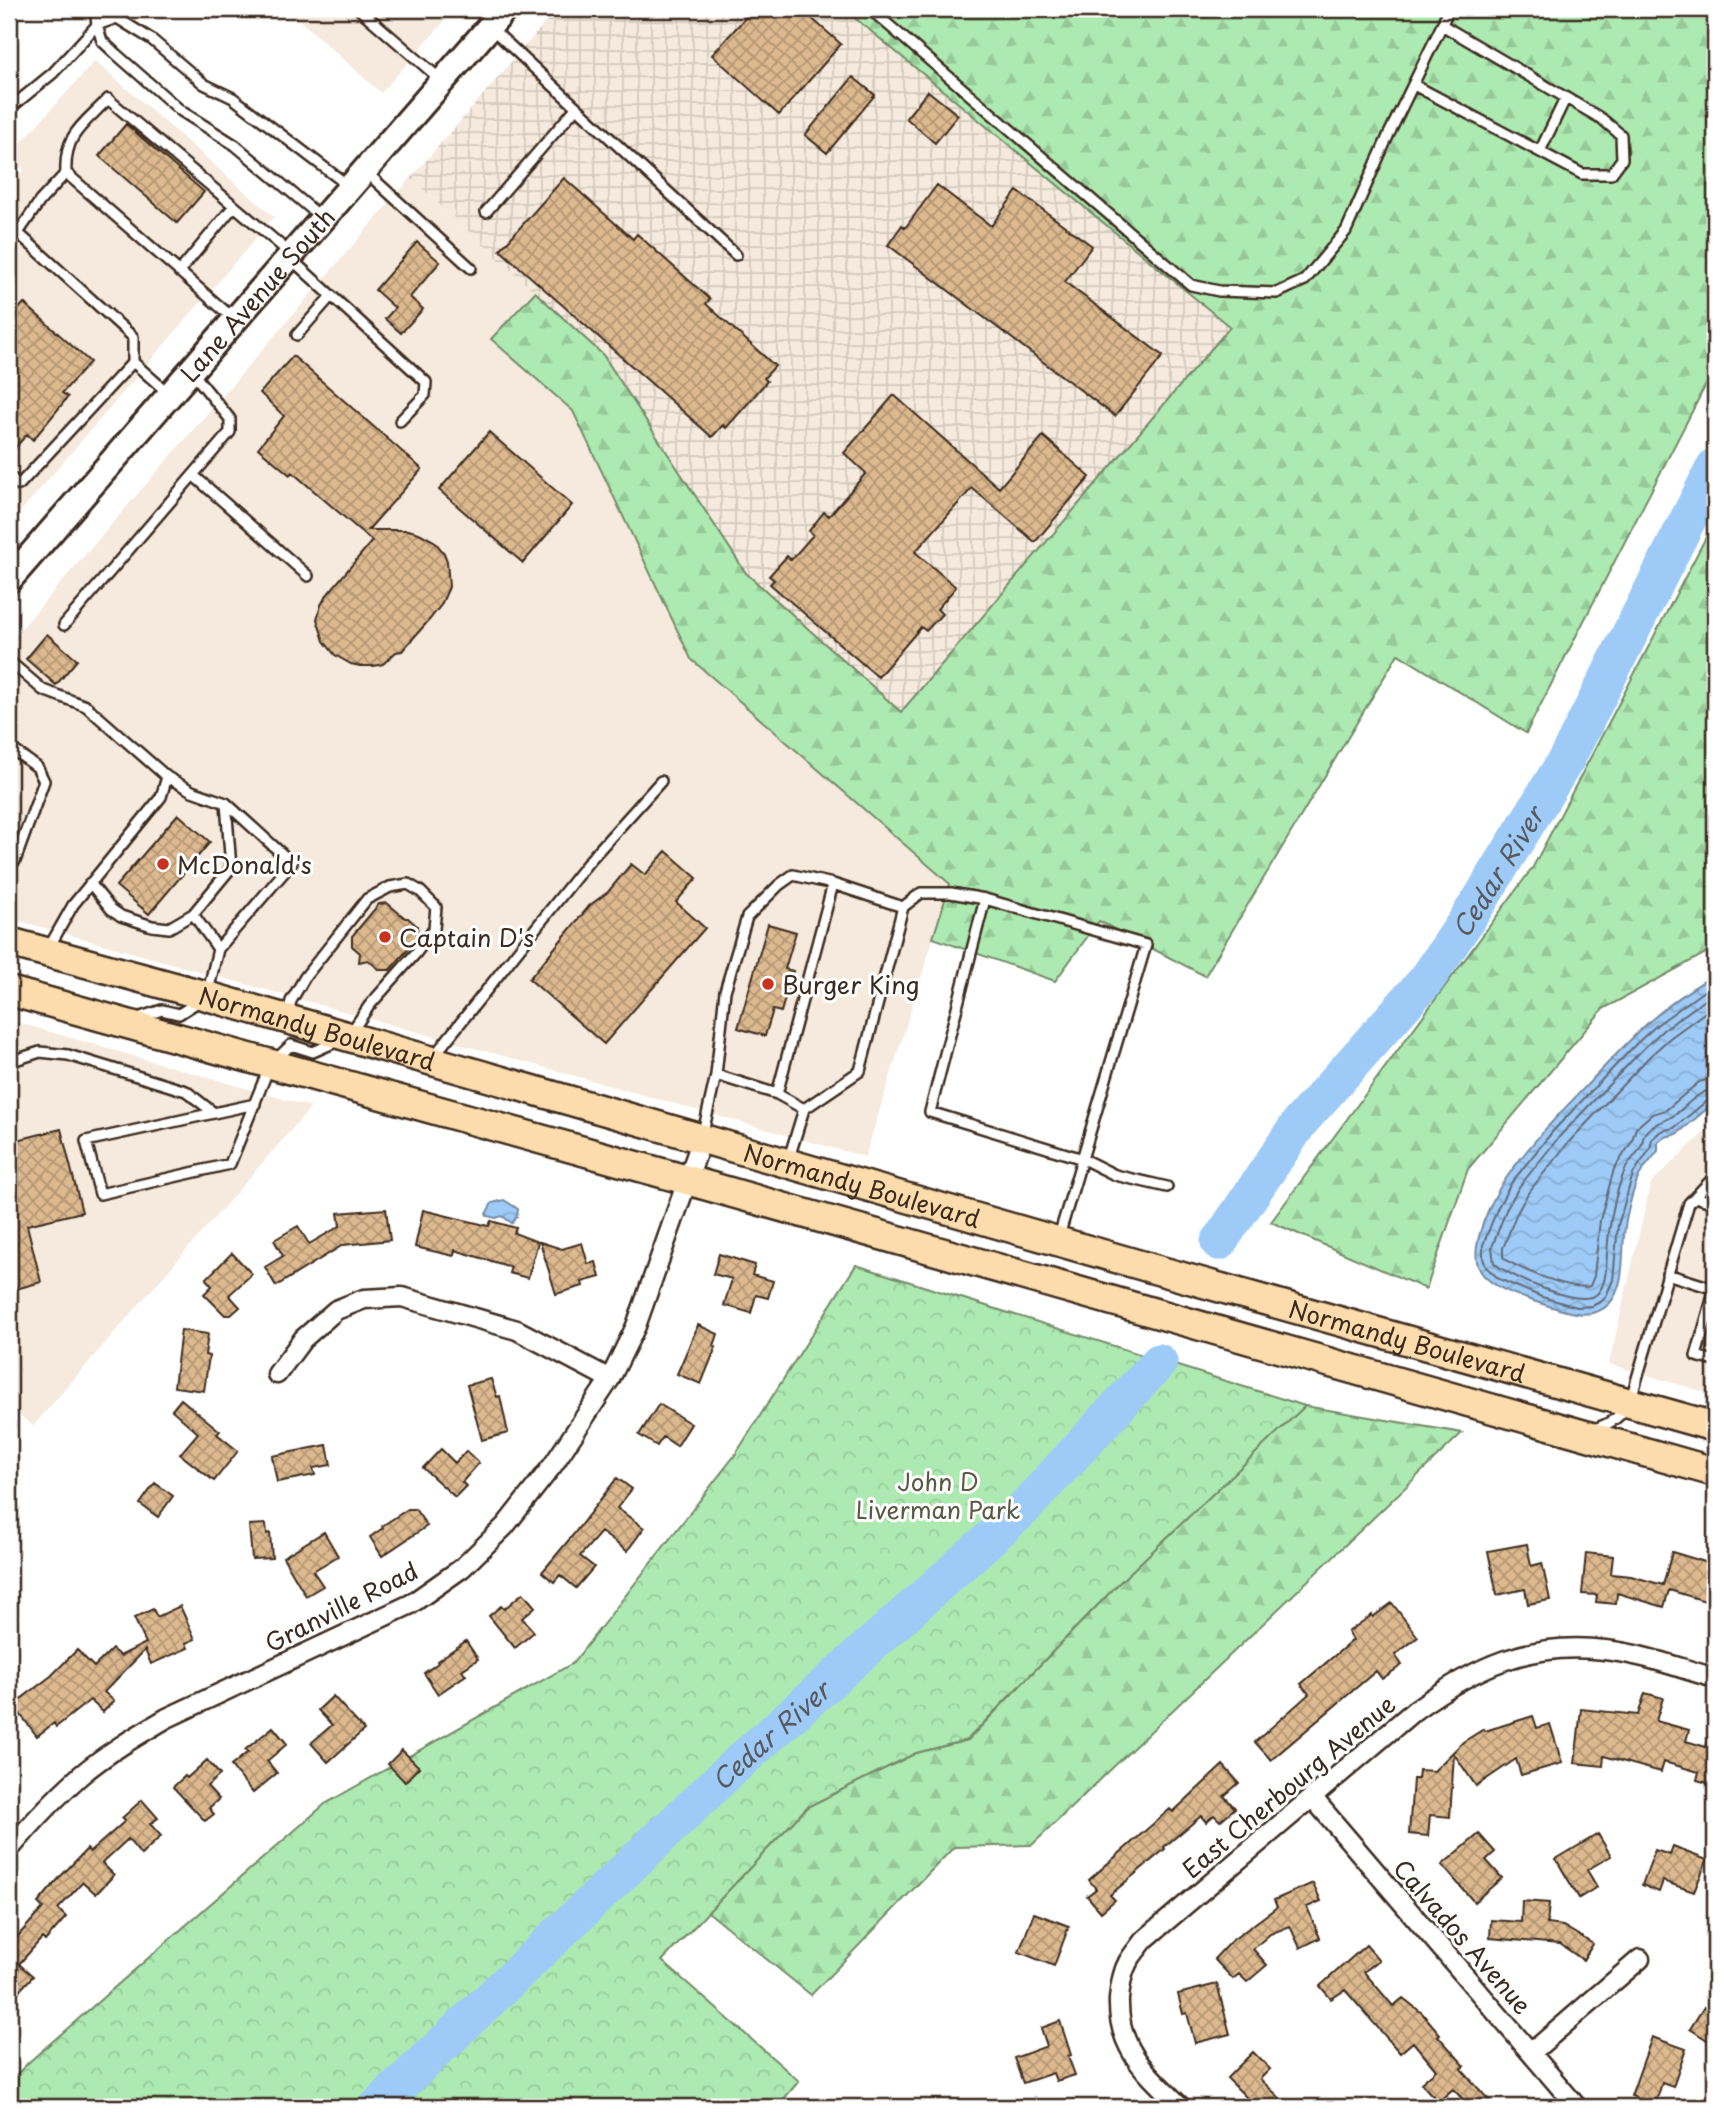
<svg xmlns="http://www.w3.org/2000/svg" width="1724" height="2116" viewBox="0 0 1724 2116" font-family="'Playpen Sans',sans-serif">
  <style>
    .built { fill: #f5eadd }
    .industrial { fill: url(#industrial-grid) }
    .forest { fill: url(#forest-firs); stroke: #748a68; stroke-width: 2 }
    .park { fill: url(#park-crowns); stroke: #748a68; stroke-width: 2 }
    .water { fill: url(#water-waves); stroke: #768aa0; stroke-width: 2 }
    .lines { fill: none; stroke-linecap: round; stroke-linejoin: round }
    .shore { stroke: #626a75; stroke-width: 2 }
    .river { stroke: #9dcaf7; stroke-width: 37 }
    .building { fill: url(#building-cross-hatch); stroke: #3b2a1e; stroke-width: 2 }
    .service-casing { stroke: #3b2a1e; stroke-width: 14 }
    .minor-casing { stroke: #3b2a1e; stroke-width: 23 }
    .secondary-casing { stroke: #3b2a1e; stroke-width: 30 }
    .primary-casing { stroke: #3b2a1e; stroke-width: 33 }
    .service { stroke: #fff; stroke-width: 9 }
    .minor { stroke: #fff; stroke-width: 18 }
    .secondary { stroke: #fff; stroke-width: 24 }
    .primary { stroke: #fcdcac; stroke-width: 28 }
    .poi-dot { fill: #c8321e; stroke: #fff; stroke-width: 2.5 }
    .labels { text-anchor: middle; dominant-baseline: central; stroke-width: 6; stroke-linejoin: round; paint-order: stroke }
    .street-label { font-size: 24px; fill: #3b2a1e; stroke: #fff }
    .poi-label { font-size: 24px; fill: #3b2a1e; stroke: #fff; text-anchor: start }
    .park-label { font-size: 24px; fill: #585a43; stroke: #fff }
    .water-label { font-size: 26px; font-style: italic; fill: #585a5f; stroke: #fff }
  </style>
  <defs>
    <pattern id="industrial-grid" width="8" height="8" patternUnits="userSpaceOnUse" patternTransform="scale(1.75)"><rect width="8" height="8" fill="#f5eadd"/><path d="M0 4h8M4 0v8" fill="none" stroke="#d3c9bd"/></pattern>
    <pattern id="forest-firs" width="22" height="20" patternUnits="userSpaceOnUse" patternTransform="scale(1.75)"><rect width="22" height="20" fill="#adeab1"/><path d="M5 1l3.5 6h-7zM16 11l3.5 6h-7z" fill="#96c998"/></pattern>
    <pattern id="park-crowns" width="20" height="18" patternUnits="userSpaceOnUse" patternTransform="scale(1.75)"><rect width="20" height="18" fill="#adeab1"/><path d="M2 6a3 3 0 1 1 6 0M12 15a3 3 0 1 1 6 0" fill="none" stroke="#96c998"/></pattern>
    <pattern id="water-waves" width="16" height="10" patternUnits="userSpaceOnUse" patternTransform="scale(1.75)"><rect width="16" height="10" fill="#9dcaf7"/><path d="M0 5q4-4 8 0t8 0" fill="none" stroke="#88aed3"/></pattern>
    <pattern id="building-cross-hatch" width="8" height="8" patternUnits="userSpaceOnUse" patternTransform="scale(1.75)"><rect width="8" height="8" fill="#ddb98f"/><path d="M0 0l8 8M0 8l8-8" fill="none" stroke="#b49774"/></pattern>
  </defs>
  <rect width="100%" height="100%" fill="#fff"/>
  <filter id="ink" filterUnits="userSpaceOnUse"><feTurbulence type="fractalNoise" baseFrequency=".0143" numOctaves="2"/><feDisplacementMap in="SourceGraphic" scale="14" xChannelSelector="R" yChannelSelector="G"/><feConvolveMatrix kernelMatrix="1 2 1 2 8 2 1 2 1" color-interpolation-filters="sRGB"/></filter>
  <g filter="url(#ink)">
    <path class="built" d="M287,9H455L381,93Z
      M95,61L274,217L9,525V187L24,170L9,156Z
      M411,178L535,292L491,339L573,411L691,659L950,885L865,1157L9,918V643Z
      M9,1020L311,1107L33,1426L9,1406Z
      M1715,1122V1395L1609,1364L1651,1183Z"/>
    <path class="industrial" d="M557,9H844L1231,327L900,712L746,573L603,355L411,178Z"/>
    <path class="forest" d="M844,9H1715V367L1526,733L1398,654L1205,976L1099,921L1055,981L933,938L950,884L691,659L573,411L491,339L535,292L603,355L746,573L901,712L1230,327Z
      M1715,520V948L1603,1009L1468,1169L1426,1289L1271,1222L1533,867Z
      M1305,1406L1462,1433L1032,1845L954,1847L811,1995L708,1912L807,1807L916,1753L968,1740L1118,1584Z"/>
    <path class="park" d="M856,1265L1305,1406L1118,1584L967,1740L916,1753L807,1807L662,1961L799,2081L777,2107H9V2082L29,2062L325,1804L573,1663L735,1455Z"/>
    <path class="water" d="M1715,975V1102L1677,1134L1665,1137L1658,1142V1151C1652,1159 1644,1167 1639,1176C1633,1189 1627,1213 1625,1227C1621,1251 1627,1284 1609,1304C1592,1321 1568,1312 1549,1306C1530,1300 1490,1289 1480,1270C1467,1248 1493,1196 1507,1177C1530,1144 1559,1114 1587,1085C1608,1063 1628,1041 1650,1021C1670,1004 1692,987 1715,975Z
      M504,1200L518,1209L517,1216L512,1223L502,1216L496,1218L487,1216L486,1214L492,1203Z"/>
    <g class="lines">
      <path class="shore" d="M1715,983L1658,1024L1637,1043L1553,1131L1512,1182L1498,1207L1483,1245V1258L1486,1267L1499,1279L1542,1297L1577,1307L1592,1306L1602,1301L1606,1296L1613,1280L1618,1225L1633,1174L1650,1149L1652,1139L1661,1131L1674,1128L1709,1099L1715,1098
        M1715,993L1663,1030L1643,1049L1559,1137L1519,1187L1506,1210L1492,1247L1494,1263C1508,1276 1580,1309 1597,1294C1607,1284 1606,1265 1607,1253C1609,1225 1614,1196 1625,1170C1628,1162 1636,1156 1640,1148C1643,1144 1642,1138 1645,1133C1653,1122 1666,1122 1676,1114C1687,1105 1700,1090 1715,1089
        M1715,1005L1670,1038L1650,1056L1567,1144L1528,1193L1516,1215L1503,1248V1257C1516,1269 1574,1291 1590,1286L1594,1276L1600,1220L1614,1169L1631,1143L1636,1128L1652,1114L1666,1110L1699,1082L1715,1078"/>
      <g class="river">
        <path id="s1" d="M1219,1242L1300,1122L1427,979L1480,900L1567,758L1715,466"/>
        <path id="s2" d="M377,2107L726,1774L1024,1508L1159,1362"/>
      </g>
    </g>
    <path class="building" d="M753,9H801L841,44L779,115L712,55Z
      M853,77L875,95L827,153L805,135Z
      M928,91L958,115L935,143L906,118Z
      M126,124L204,192L177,223L99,156Z
      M564,178L633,239L637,234L710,299L706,304L775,366L764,378L767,381L751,400L726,428L723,425L712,437L500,250Z
      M937,185L991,226L1017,191L1092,246L1065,282L1163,356L1115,416L888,245L902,225L905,228Z
      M417,242L440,262L410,297L423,309L401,333L385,319L395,308L375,290Z
      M24,303L90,362L62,393L68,397L33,440L27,434L9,455V320Z
      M293,356L422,469L368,530H408L419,533L434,541L444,553L447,561L449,587L441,605L430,619L402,651L396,652L383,664L373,666H360L351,664L335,655L324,641L317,619L321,605L326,596L372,541L292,472L290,475L258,448L284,416L260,393Z
      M894,395L999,488L1043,436L1090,477L1035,542L972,488L915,552L956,587L937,609L942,614L926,631L921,627L878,677L770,584L774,580L769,576L787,556L791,560L813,535L809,531L824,512L829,516L866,473L844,453Z
      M489,432L572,505L523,563L439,490Z
      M47,634L77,660L56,685L26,659Z
      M178,814L210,842L149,914L116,886Z
      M666,851L697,878L676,902L705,928L604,1044L529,979L590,905L608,892L631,864L645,875Z
      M387,903L405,918H408L417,926L418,938L390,970H380L368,960L359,962L360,953L352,946V936L379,904Z
      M768,924L796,932L785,969L793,971L781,1012L773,1010L765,1036L738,1028Z
      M61,1129L82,1212L27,1225L41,1282L16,1289L9,1259V1142Z
      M386,1209L390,1240L343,1245L276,1286L265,1267L283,1256L274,1240L298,1226L309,1244L340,1226L338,1213Z
      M423,1210L489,1226L491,1221L516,1228L514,1233L538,1242L528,1278L509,1273L511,1267L455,1250L454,1256L415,1247Z
      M540,1242L562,1249L582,1243L588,1264L596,1262L600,1277L582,1282L583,1286L556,1294Z
      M232,1253L252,1274L229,1295L240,1307L231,1315H225L204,1294L212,1286L206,1279Z
      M719,1254L755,1265L752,1275L773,1281L768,1298L756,1295L751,1313L724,1305L732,1279L713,1274Z
      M698,1325L718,1334L714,1346L716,1347L701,1384L677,1374Z
      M181,1330L208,1334L205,1355L209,1356L204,1391L174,1387Z
      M491,1379L497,1397L500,1396L508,1433L482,1440L467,1385Z
      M181,1399L220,1431L217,1434L238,1451L214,1481L180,1454L198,1433L172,1410Z
      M659,1404L691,1424L677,1446L663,1437L657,1446L639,1435Z
      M327,1445L331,1465L313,1468L315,1475L277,1482L272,1456Z
      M441,1449L455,1463L466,1451L479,1463L462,1482L466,1486L455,1497L423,1468Z
      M617,1478L632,1489L617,1508L644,1528L627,1551L601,1532L580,1556L594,1567L576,1588L560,1575L554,1582L542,1572L573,1535Z
      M155,1483L173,1496L158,1517L140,1504Z
      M408,1509H415L427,1526L382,1556L370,1537L383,1528L382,1526Z
      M266,1524L267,1534L270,1533L272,1558L252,1559L249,1525Z
      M324,1532L338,1556L313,1571L323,1586L306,1596L283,1557Z
      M1527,1544L1531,1566L1542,1563L1550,1600L1528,1604L1525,1589L1497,1595L1488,1551Z
      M1672,1552L1715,1565V1604L1669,1590L1664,1607L1617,1593L1616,1604L1596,1602L1597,1595L1582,1594L1586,1553L1613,1556L1611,1574L1631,1576L1663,1585Z
      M523,1593L535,1607L522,1618L534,1632L515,1648L489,1616L501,1606L504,1609Z
      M1392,1603L1418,1637L1395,1655L1402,1665L1382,1679L1376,1671L1271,1760L1255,1742L1309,1694L1301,1684L1353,1640L1348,1632L1372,1615L1373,1617Z
      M180,1606L195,1639L186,1643L188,1648L151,1664L145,1650L104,1692L114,1701L103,1712L90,1700L56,1727L54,1723L37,1736L13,1705L51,1676L77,1650L94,1667L112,1649L120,1656L146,1643L134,1618L153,1609L157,1617Z
      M466,1641L478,1659L462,1670L466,1675L438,1694L424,1673L438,1663L437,1661Z
      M1645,1693L1663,1698L1656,1721L1689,1730L1686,1741L1706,1747L1711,1732H1715V1785L1697,1780L1699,1772L1664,1762L1661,1772L1604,1756L1603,1766L1575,1763L1581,1709L1638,1715Z
      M333,1696L364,1730L328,1762L311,1743L332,1725L318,1710Z
      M1533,1716L1537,1728L1550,1724L1562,1763L1521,1775L1516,1759L1476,1786L1454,1754L1450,1817L1430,1815L1428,1836L1409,1834L1413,1779H1418L1419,1770L1434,1771L1463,1742L1484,1729L1485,1731Z
      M273,1727L287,1744L267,1761L277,1773L253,1793L231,1766L248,1752L245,1750Z
      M402,1750L419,1767L405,1782L388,1764Z
      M207,1760L220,1775L207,1786L219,1799L209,1808L214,1814L205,1821L173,1787L185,1776L187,1778Z
      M1223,1765L1239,1783L1224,1796L1235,1808L1220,1821L1214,1815L1206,1822L1201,1816L1164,1847L1165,1849L1110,1895L1115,1900L1101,1912L1087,1896L1096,1889L1089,1880L1170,1809L1173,1812Z
      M142,1800L158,1818L150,1824L161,1836L141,1855L128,1839L102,1863L114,1875L96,1894L83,1882L58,1909L66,1917L45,1941L42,1938L19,1964L33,1976L9,2002V1946L43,1908L38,1903L61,1876L87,1849L90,1852L125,1821L122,1818Z
      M1479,1834L1495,1852L1486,1860L1502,1878L1474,1902L1442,1865Z
      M1598,1834L1611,1856L1587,1870L1597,1887L1579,1898L1556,1859Z
      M1673,1847L1707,1860L1694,1892L1663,1881L1659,1892L1642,1885L1655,1850L1670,1855Z
      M1313,1883L1321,1901L1307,1907L1320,1938L1300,1948L1290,1926L1270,1934L1253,1949L1267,1965L1247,1982L1239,1974L1233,1979L1214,1959L1230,1942L1277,1907L1274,1900Z
      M1522,1901L1549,1903L1547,1924L1563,1926L1593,1944L1583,1960L1560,1944L1490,1938L1491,1920L1521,1922Z
      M1034,1913L1069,1926L1054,1966L1019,1952Z
      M1366,1945L1379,1960L1364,1972L1393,2006L1403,1998L1422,2013L1440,2034L1438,2036L1465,2066L1461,2069L1495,2107H1470L1453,2089L1438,2102L1421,2083L1436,2070L1413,2042L1400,2053L1345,1990L1331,1999L1320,1986Z
      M1217,1984L1230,2034L1195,2043L1187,2013L1183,2014L1178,1994Z
      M1704,2007L1715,2014V2045L1690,2029Z
      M1060,2021L1071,2055L1068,2056L1075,2075L1056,2081L1053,2073L1023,2083L1014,2058L1047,2046L1041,2028Z
      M1652,2037L1686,2049L1673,2087L1662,2083L1655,2105L1631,2096Z
      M1253,2052L1270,2069L1260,2079L1281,2099L1273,2107H1256L1227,2078Z"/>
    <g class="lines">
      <defs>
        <path id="service" d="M95,9L97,25L102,41L116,54L181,111L235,145L322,218
          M359,9L441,80
          M870,9L1191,285L1219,291L1277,293L1305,280L1346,231L1389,134L1442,25L1448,9
          M491,28L736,255
          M1414,85L1582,174H1611L1622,159L1621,135L1602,119L1442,25
          M9,109L53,73L97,25L117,18L151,39L204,84L233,98L350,187
          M1540,151L1565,99
          M366,172L471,268
          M486,212L576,108
          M18,233L40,201L66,173
          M9,244L18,233L133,337V362L19,485L9,476
          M290,258L426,382L425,395L400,421
          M179,272L234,206
          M234,319L66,173C64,134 83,125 108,99L291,254
          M297,335L331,296
          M133,362L168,393
          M193,475L308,576
          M9,549L23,561
          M64,625L230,432V419L192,372
          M9,661L43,690L86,706L167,777L192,791L226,803L292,863L218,949L207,996L179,1014L162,1010L135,1019
          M9,747L37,767L44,781L15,861L9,865
          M90,883L111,909L121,916L152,926L169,928L193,914L231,868L226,803
          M985,899L1146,945L1059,1236
          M903,907L921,893H951L985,899L930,1112L1083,1159L1115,1175L1167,1187
          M193,914L218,949
          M48,949L73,905L161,797L167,777
          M288,1014L291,1001L305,977L367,899L390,887L408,884L420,891L436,907L434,929L416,953L369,1006L350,1034
          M434,1056L590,860L661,781
          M9,1062L40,1052L68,1055L186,1091L214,1113
          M716,1075L725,991L747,917L779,885L793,875L833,884
          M255,1104L86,1141L100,1194L230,1164L270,1065L291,1045L313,1052L338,1041
          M702,1137L716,1075L777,1094
          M789,1158L804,1109L860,1071L903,907L833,884L777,1094L804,1109
          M1695,1197L1715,1203
          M1667,1274L1715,1289L1696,1356L1715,1361
          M1594,1429C1610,1424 1621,1417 1630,1402L1689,1203L1715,1176"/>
        <path id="minor" d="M277,1374L303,1339L336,1310L364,1299L402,1297L517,1330L610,1379
          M1312,1797L1577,2107
          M9,1850C31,1824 55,1798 81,1775C107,1753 138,1735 167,1718L411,1604L462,1568L505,1526L553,1465L610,1379L636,1326L702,1139
          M1531,2053L1640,1959
          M1181,2107C1148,2074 1117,2050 1119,1999C1120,1987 1122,1973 1128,1962C1132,1955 1139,1947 1144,1940L1415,1710C1475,1667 1529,1641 1605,1650C1643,1654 1679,1668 1715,1678"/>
        <g id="secondary">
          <path id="s3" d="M9,580L505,9"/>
        </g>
        <g id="primary">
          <path id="s4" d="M9,942L207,996L1161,1271L1715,1427"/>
          <path d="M9,991L687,1180L1715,1472"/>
        </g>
      </defs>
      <use href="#service" class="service-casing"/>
      <use href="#minor" class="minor-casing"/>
      <use href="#secondary" class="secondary-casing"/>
      <use href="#primary" class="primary-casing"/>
      <use href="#service" class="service"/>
      <use href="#minor" class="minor"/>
      <use href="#secondary" class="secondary"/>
      <use href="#primary" class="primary"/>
    </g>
  </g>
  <g class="poi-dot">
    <circle cx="163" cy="864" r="7"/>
    <circle cx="385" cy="937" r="7"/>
    <circle cx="768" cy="984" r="7"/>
  </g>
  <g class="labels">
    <g class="street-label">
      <text stroke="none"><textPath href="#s3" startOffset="378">Lane Avenue South</textPath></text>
      <text stroke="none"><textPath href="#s4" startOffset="320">Normandy Boulevard</textPath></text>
      <text stroke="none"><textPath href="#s4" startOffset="887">Normandy Boulevard</textPath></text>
      <text stroke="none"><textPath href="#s4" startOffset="1454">Normandy Boulevard</textPath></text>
      <text transform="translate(341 1606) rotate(-27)">Granville Road</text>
      <text transform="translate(1288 1786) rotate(-40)">East Cherbourg Avenue</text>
      <text transform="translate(1463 1936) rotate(49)">Calvados Avenue</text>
    </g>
    <g class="poi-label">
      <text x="177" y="864">McDonald's</text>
      <text x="399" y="937">Captain D's</text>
      <text x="782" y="984">Burger King</text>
    </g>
    <g class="park-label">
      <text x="938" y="1481">John D<tspan x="938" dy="28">Liverman Park</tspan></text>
    </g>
    <g class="water-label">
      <text stroke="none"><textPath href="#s1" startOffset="464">Cedar River</textPath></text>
      <text stroke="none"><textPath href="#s2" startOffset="541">Cedar River</textPath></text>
    </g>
  </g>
  <rect width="1724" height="2116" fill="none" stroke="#fff" stroke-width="35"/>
  <rect x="18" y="18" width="1689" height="2081" fill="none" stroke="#3b2a1e" stroke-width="2.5" filter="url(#ink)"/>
</svg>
